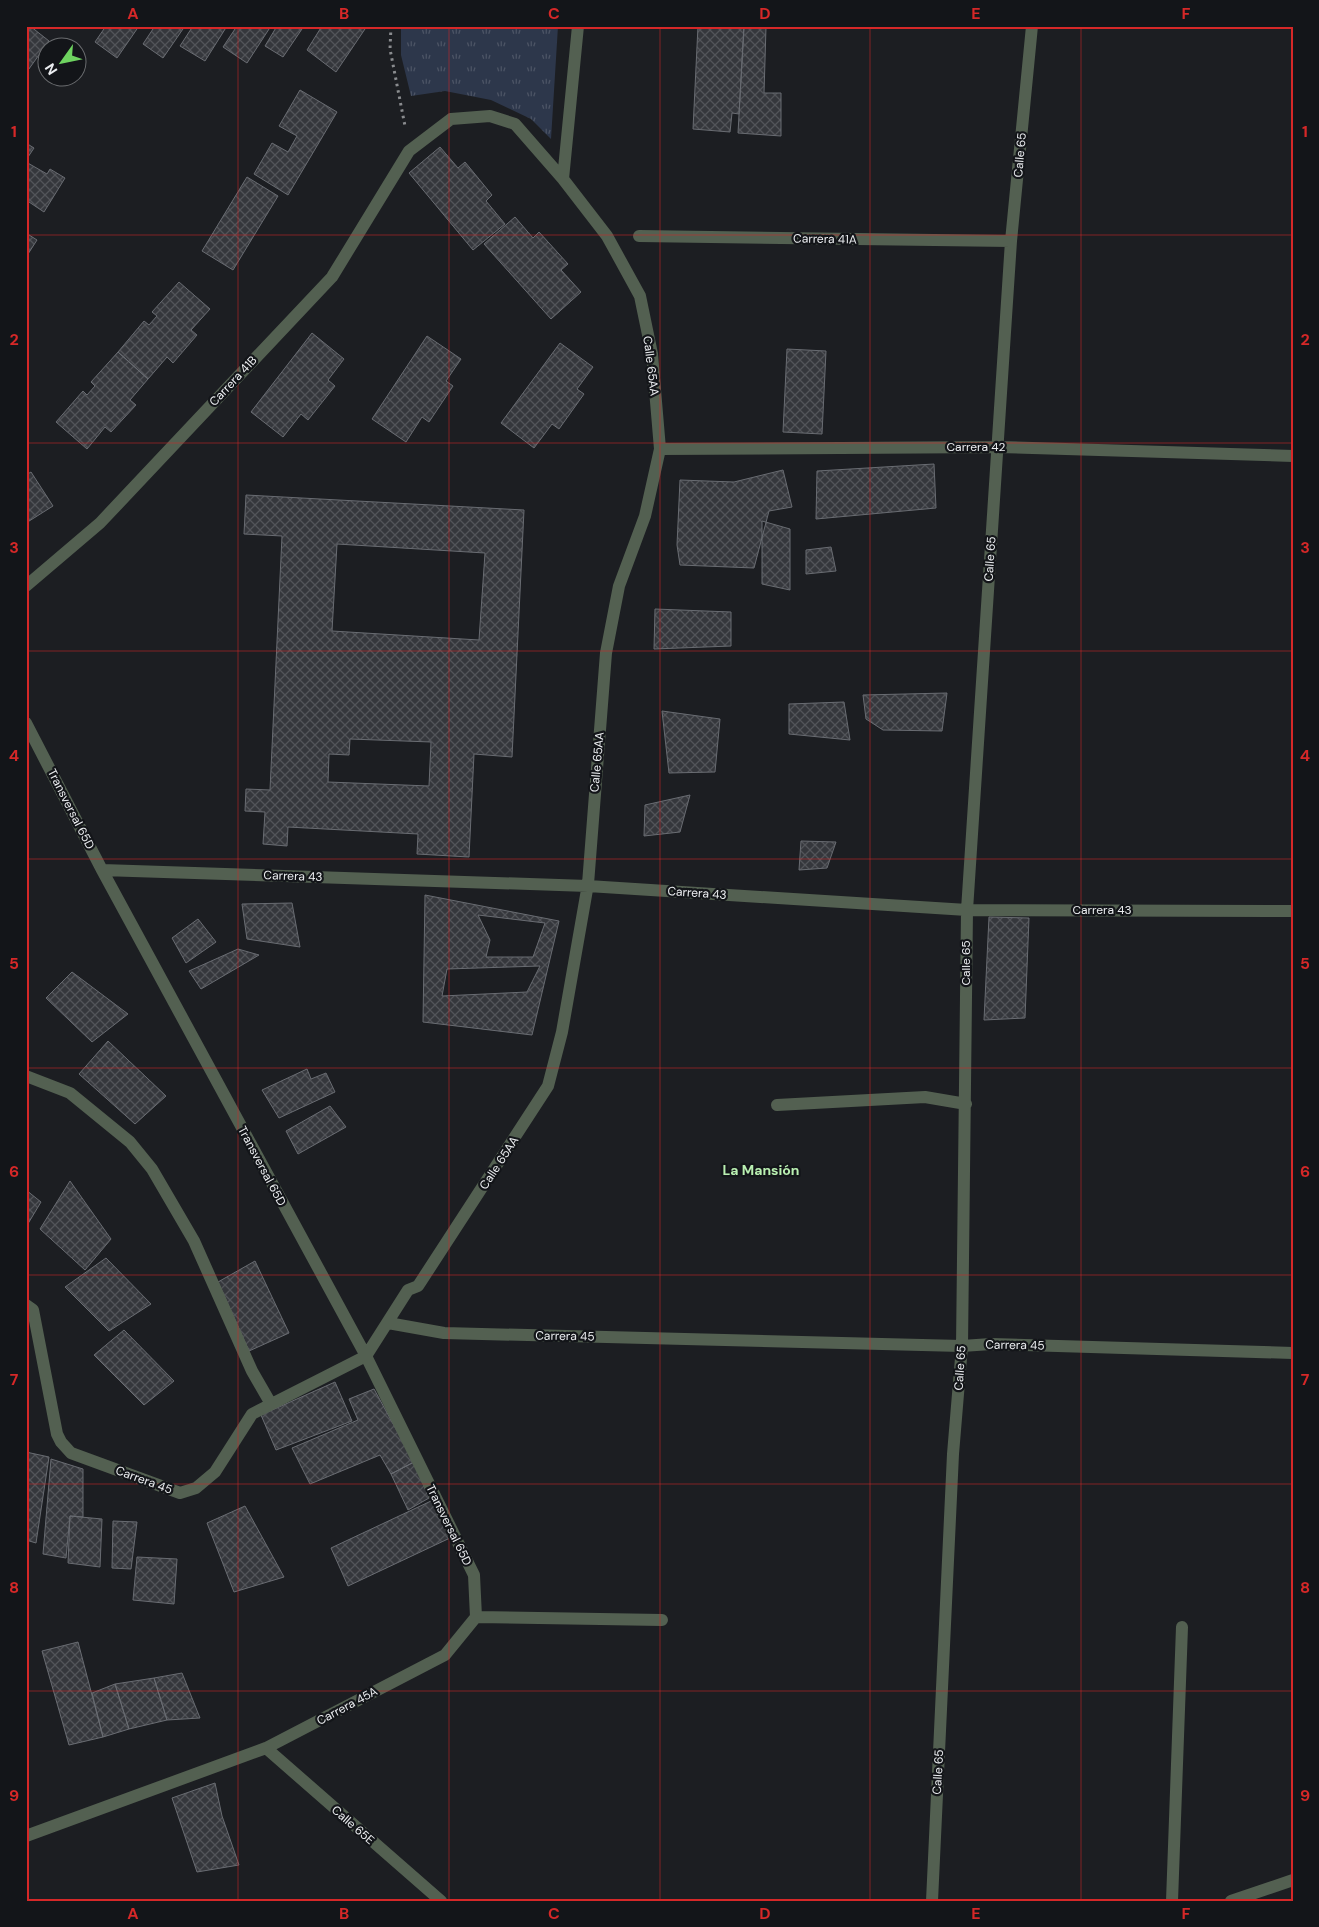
<svg xmlns="http://www.w3.org/2000/svg" width="1319" height="1927" viewBox="0 0 1319 1927" font-family="'DM Sans',sans-serif">
  <style>
    .park { fill: url(#park-tufts) }
    .building { fill: url(#building-cross-hatch); stroke: #696c72; fill-rule: evenodd }
    .lines { fill: none; stroke-linecap: round; stroke-linejoin: round }
    .path { stroke: #8a8c8f; stroke-width: 3; stroke-dasharray: 2.5 4; stroke-linecap: butt }
    .minor { stroke: #536051; stroke-width: 12 }
    .grid { fill: none; stroke: #d62828; stroke-width: 1; stroke-opacity: 0.55 }
    .labels { text-anchor: middle; dominant-baseline: central; stroke-width: 4.5; stroke-linejoin: round; paint-order: stroke }
    .street-label { font-size: 12px; fill: #eceef1; stroke: #131519 }
    .neighbourhood-label { font-size: 14px; font-weight: bold; fill: #b9efb1; stroke: #131519 }
    .neatline { fill: none; stroke: #d62828; stroke-width: 2 }
    .grid-label { font-size: 16px; text-anchor: middle; font-weight: bold; fill: #d62828 }
  </style>
  <defs>
    <pattern id="park-tufts" width="24" height="20" patternUnits="userSpaceOnUse" patternTransform="scale(1.25)"><rect width="24" height="20" fill="#2d374b"/><path d="M3 7l-1-3M5 7V3M7 7l1-3M15 17l-1-3M17 17v-4M19 17l1-3" fill="none" stroke="#4c5465"/></pattern>
    <pattern id="building-cross-hatch" width="8" height="8" patternUnits="userSpaceOnUse" patternTransform="scale(1.25)"><rect width="8" height="8" fill="#35373c"/><path d="M0 0l8 8M0 8l8-8" fill="none" stroke="#525459"/></pattern>
  </defs>
  <rect width="100%" height="100%" fill="#1c1e22"/>
  <path class="park" d="M401,26H558L551,139L531,119L491,100L445,91L411,96L401,55Z"/>
  <path class="building" d="M26,26H30L49,41L26,73Z
    M106,26H139L117,58L95,42Z
    M155,26H185L163,58L143,44Z
    M193,26H227L205,61L180,46Z
    M237,26H271L247,63L223,47Z
    M277,26H304L283,57L265,46Z
    M322,26H367L336,72L307,50Z
    M698,26H744L739,114L732,113L730,132L693,129Z
    M744,26L766,27L764,93H781V136L738,133Z
    M300,90L337,112L288,195L254,174L272,143L288,152L297,136L279,126Z
    M26,143L34,148L26,160Z
    M440,147L458,168L465,162L492,195L486,201L505,224L473,250L409,173Z
    M26,162L47,174L50,169L65,178L44,212L26,200Z
    M247,177L278,196L233,270L202,251Z
    M515,217L533,238L539,232L568,264L561,270L581,292L551,319L484,244Z
    M26,233L37,240L28,254L26,253Z
    M179,282L210,309L191,330L197,335L173,363L167,357L148,379L118,352L144,321L149,325L157,316L152,312Z
    M312,333L344,359L328,380L335,386L308,420L301,414L283,437L251,412Z
    M427,336L461,359L446,381L453,386L429,422L422,417L406,442L372,419Z
    M560,343L593,367L577,389L584,394L559,429L552,424L534,448L501,423Z
    M787,349L826,351L822,434L783,432Z
    M118,352L148,379L130,400L136,405L111,432L105,427L87,449L56,422L83,391L87,395L95,386L91,382Z
    M934,464L936,508L816,519L817,471Z
    M783,470L792,507L769,511L754,568L680,565L677,545L680,480L734,482Z
    M31,472L53,506L26,523V475Z
    M246,495L524,510L512,757L474,754L469,857L417,854L418,834L288,827L287,846L263,844L265,812L245,811L246,789L270,790L282,536L244,534ZM337,544L485,553L479,640L332,631ZM350,739L431,742L429,786L328,782L329,754L349,755Z
    M762,521L790,529V590L762,584Z
    M831,547L836,571L806,574V550Z
    M655,609L731,612V646L654,649Z
    M947,693L942,731L883,730L866,719L863,695Z
    M844,702L850,740L789,734V704Z
    M662,711L720,719L715,772L669,773Z
    M690,795L680,832L644,836L645,805Z
    M801,841L836,842L827,868L799,870Z
    M425,895L559,921L532,1035L423,1022Z
    M292,903L300,947L247,939L242,904Z
    M478,915L545,923L533,957H486L490,940Z
    M989,917L1029,918L1025,1018L984,1020Z
    M198,919L216,942L186,963L172,938Z
    M238,949L259,955L201,989L189,971Z
    M540,966L527,992L442,996L447,969Z
    M72,972L128,1014L92,1042L46,998Z
    M108,1041L166,1096L135,1124L79,1074Z
    M307,1069L311,1079L326,1073L335,1092L279,1118L262,1090Z
    M330,1106L346,1127L298,1154L286,1131Z
    M70,1181L111,1239L85,1270L40,1229Z
    M26,1190L41,1202L26,1227Z
    M106,1258L151,1304L109,1331L65,1287Z
    M255,1261L289,1333L249,1351L218,1282Z
    M124,1330L174,1381L144,1405L94,1355Z
    M335,1382L352,1421L276,1450L261,1415Z
    M374,1389L414,1462L391,1474L380,1455L310,1484L292,1448L358,1420L349,1399Z
    M26,1452L49,1457L36,1543L26,1540Z
    M51,1459L83,1469V1517L70,1516L66,1558L43,1554Z
    M414,1462L429,1498L408,1510L391,1474Z
    M431,1501L450,1538L348,1586L331,1548Z
    M245,1506L284,1577L234,1592L207,1523Z
    M70,1516L102,1519L100,1567L68,1563Z
    M113,1521L137,1522L131,1569L112,1568Z
    M137,1557L177,1559L174,1604L133,1600Z
    M78,1642L103,1737L69,1745L42,1651Z
    M182,1673L200,1718L167,1720L154,1678Z
    M154,1678L167,1720L129,1729L115,1684Z
    M115,1684L129,1729L103,1737L92,1693Z
    M215,1783L222,1816L239,1865L197,1872L172,1798Z"/>
  <g class="lines">
    <path class="path" d="M391,26L390,49L405,126"/>
    <path class="minor" d="M563,179L578,26
      M639,236L1011,241
      M660,449L998,447L1293,456
      M26,586L100,523L332,277L409,151L451,119L490,116L515,124L563,179L607,236L640,296L652,354L660,449L645,516L619,586L606,653L588,884L562,1032L548,1086L418,1286L408,1290L366,1356L252,1414L215,1472L196,1488L180,1493L71,1453L61,1442L57,1434L33,1310L26,1305
      M26,723L102,870L366,1356L474,1575L476,1617
      M102,870L588,886L967,910L1293,911
      M26,1076L70,1093L130,1142L152,1169L194,1241L252,1371L271,1404
      M777,1105L925,1097L966,1104
      M388,1323L444,1333L962,1346L991,1344L1293,1353
      M476,1617L662,1620
      M266,1748L441,1901
      M26,1836L266,1748L445,1655L476,1617
      M932,1901L953,1454L962,1346L967,910L1011,241L1032,26
      M1172,1901L1182,1627
      M1231,1901L1293,1880"/>
  </g>
  <path class="grid" d="M238,26V1901M449,26V1901M660,26V1901M870,26V1901M1081,26V1901M26,235H1293M26,443H1293M26,651H1293M26,859H1293M26,1068H1293M26,1275H1293M26,1484H1293M26,1691H1293"/>
  <g class="labels">
    <g class="street-label">
      <text transform="translate(1020 155) rotate(-85)">Calle 65</text>
      <text transform="translate(825 239) rotate(1)">Carrera 41A</text>
      <text transform="translate(651 366) rotate(83)">Calle 65AA</text>
      <text transform="translate(233 381) rotate(-47)">Carrera 41B</text>
      <text x="976" y="447">Carrera 42</text>
      <text transform="translate(990 559) rotate(-86)">Calle 65</text>
      <text transform="translate(597 762) rotate(-85)">Calle 65AA</text>
      <text transform="translate(71 809) rotate(63)">Transversal 65D</text>
      <text transform="translate(293 876) rotate(2)">Carrera 43</text>
      <text transform="translate(697 893) rotate(4)">Carrera 43</text>
      <text x="1102" y="910">Carrera 43</text>
      <text transform="translate(966 963) rotate(-90)">Calle 65</text>
      <text transform="translate(499 1163) rotate(-57)">Calle 65AA</text>
      <text transform="translate(262 1166) rotate(62)">Transversal 65D</text>
      <text transform="translate(565 1336) rotate(1)">Carrera 45</text>
      <text transform="translate(1015 1345) rotate(1)">Carrera 45</text>
      <text transform="translate(960 1368) rotate(-86)">Calle 65</text>
      <text transform="translate(144 1480) rotate(20)">Carrera 45</text>
      <text transform="translate(449 1525) rotate(64)">Transversal 65D</text>
      <text transform="translate(347 1706) rotate(-28)">Carrera 45A</text>
      <text transform="translate(938 1772) rotate(-87)">Calle 65</text>
      <text transform="translate(353 1825) rotate(41)">Calle 65E</text>
    </g>
    <g class="neighbourhood-label">
      <text x="761" y="1170">La Mansión</text>
    </g>
  </g>
  <rect width="1319" height="1927" fill="none" stroke="#131519" stroke-width="55"/>
  <g transform="translate(62 62) rotate(237)"><circle r="24" fill="#131519" stroke="#6a6c6f"/>
  <path d="M0-4L9 19L0 12L-9 19Z" fill="#6ed360"/>
  <text y="-8" font-size="14" font-weight="bold" text-anchor="middle" fill="#eceef1">N</text>
  </g>
  <rect x="28" y="28" width="1264" height="1872" class="neatline"/>
  <g class="grid-label">
    <text x="133" y="19">A</text>
    <text x="344" y="19">B</text>
    <text x="554" y="19">C</text>
    <text x="765" y="19">D</text>
    <text x="976" y="19">E</text>
    <text x="1186" y="19">F</text>
    <text x="14" y="137">1</text>
    <text x="1305" y="137">1</text>
    <text x="14" y="345">2</text>
    <text x="1305" y="345">2</text>
    <text x="14" y="553">3</text>
    <text x="1305" y="553">3</text>
    <text x="14" y="761">4</text>
    <text x="1305" y="761">4</text>
    <text x="14" y="969">5</text>
    <text x="1305" y="969">5</text>
    <text x="14" y="1177">6</text>
    <text x="1305" y="1177">6</text>
    <text x="14" y="1385">7</text>
    <text x="1305" y="1385">7</text>
    <text x="14" y="1593">8</text>
    <text x="1305" y="1593">8</text>
    <text x="14" y="1801">9</text>
    <text x="1305" y="1801">9</text>
    <text x="133" y="1919">A</text>
    <text x="344" y="1919">B</text>
    <text x="554" y="1919">C</text>
    <text x="765" y="1919">D</text>
    <text x="976" y="1919">E</text>
    <text x="1186" y="1919">F</text>
  </g>
</svg>
